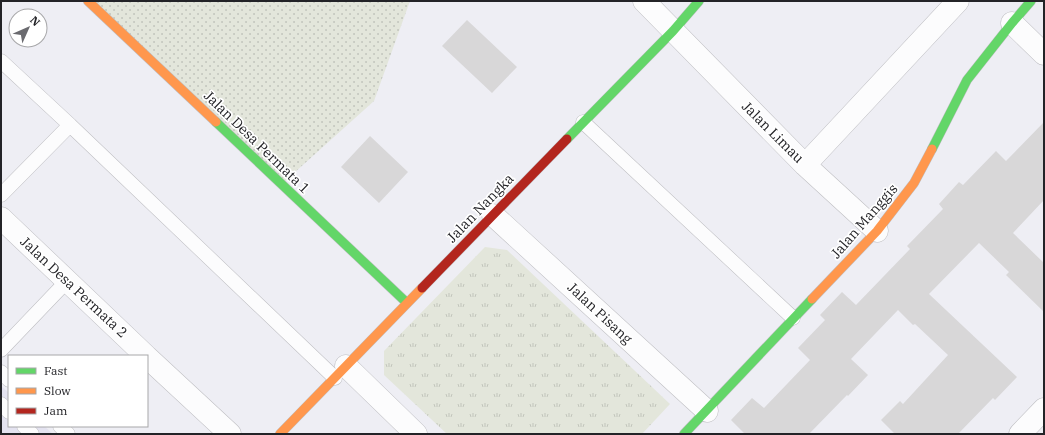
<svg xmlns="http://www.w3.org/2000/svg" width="1045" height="435" viewBox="0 0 1045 435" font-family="'IBM Plex Serif',serif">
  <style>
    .built { fill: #e4e3f0 }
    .grass { fill: url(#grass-dots) }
    .park { fill: url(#park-tufts) }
    .building { fill: #d8d7d8 }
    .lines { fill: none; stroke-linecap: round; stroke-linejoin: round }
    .lane-casing { stroke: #bebec2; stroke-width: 15 }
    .street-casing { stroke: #bebec2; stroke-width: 23 }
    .fast-casing { stroke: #bebec2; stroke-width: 10 }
    .slow-casing { stroke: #bebec2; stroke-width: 10 }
    .jam-casing { stroke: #bebec2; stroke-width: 10 }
    .lane { stroke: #fcfcfd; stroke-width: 14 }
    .street { stroke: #fcfcfd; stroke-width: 22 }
    .fast { stroke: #63d668; stroke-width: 9 }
    .slow { stroke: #ff974d; stroke-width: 9 }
    .jam { stroke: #b3261e; stroke-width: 9 }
    .labels { text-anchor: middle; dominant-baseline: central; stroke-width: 3.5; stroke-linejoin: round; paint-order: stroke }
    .street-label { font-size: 14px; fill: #232327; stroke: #fff }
  </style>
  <defs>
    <pattern id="grass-dots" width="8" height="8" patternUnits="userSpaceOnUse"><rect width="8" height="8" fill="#e3e6db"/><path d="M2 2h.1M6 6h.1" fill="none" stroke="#c2c5bc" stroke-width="1.8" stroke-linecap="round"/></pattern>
    <pattern id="park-tufts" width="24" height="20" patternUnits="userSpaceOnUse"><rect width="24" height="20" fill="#e3e6db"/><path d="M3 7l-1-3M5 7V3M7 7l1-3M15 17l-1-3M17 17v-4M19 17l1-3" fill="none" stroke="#c2c5bc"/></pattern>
  </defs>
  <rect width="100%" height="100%" fill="#eeeef4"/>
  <path class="built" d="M1,386L9,393V426H44L53,434H1Z"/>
  <path class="grass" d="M90,1H410L374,101L284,182Z"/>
  <path class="park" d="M485,247L507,250L670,404L642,434H447L384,375V351Z"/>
  <path class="building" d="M467,20L517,67L492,93L442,46Z
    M1044,122V200L1013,233L1044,263V312L1006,275L1009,272L979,243L929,294L1017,377L995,400L993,398L958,434H895L881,420L900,401L903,404L948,355L915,324L913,325L898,310L851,359L868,375L848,396L847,395L809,434H745L731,420L752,398L764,408L810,360L798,348L825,320L820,315L842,292L856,305L910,249L907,246L943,209L939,204L959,182L963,185L996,151L1006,161Z
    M370,136L408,172L379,203L341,167Z"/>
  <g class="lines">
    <defs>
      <path id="lane" d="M1,61L70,125L1,195
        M583,122L793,318
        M70,125L335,378
        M1,350L67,281
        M1,372L9,380
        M1,404L9,412
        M24,426L32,434
        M60,426L68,434"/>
      <path id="street" d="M644,1L805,165L877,231
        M1012,23L1044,54
        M805,165L958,1
        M493,215L707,411
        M1,218L146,356
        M147,357L230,434
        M346,366L416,434
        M1020,434L1044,409"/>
      <path id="fast" d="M216,122L407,303
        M567,139L673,31L699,1
        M932,149L967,80L1012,23L1031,1
        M684,434L812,299"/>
      <path id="slow" d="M88,1L216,122
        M812,299L877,231L914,183L932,149
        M280,434L422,288"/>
      <path id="jam" d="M422,288L567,139"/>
    </defs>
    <use href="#lane" class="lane-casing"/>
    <use href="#street" class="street-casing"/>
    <use href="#fast" class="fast-casing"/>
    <use href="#slow" class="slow-casing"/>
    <use href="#jam" class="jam-casing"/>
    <use href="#lane" class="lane"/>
    <use href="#street" class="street"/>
    <use href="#fast" class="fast"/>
    <use href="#slow" class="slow"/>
    <use href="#jam" class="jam"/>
  </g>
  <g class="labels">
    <g class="street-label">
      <text transform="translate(773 132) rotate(45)">Jalan Limau</text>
      <text transform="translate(257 142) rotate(44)">Jalan Desa Permata 1</text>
      <text transform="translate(480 208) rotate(-46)">Jalan Nangka</text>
      <text transform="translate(864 221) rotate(-49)">Jalan Manggis</text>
      <text transform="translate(74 287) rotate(43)">Jalan Desa Permata 2</text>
      <text transform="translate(600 313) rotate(43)">Jalan Pisang</text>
    </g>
  </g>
  <rect width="1045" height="435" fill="none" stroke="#232327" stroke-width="4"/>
  <rect x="8" y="355" width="140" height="72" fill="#ffffff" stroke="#a7a7a9"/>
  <rect x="16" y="368" width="20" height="6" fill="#63d668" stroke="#a7a7a9"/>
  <text x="44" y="375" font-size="12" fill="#232327">Fast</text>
  <rect x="16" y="388" width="20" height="6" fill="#ff974d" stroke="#a7a7a9"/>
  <text x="44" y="395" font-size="12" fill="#232327">Slow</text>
  <rect x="16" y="408" width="20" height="6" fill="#b3261e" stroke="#a7a7a9"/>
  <text x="44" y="415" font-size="12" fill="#232327">Jam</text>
  <g transform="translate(28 28) rotate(45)"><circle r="19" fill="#ffffff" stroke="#a7a7a9"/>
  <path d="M0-3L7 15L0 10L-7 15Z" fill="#6a6a6f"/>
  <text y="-6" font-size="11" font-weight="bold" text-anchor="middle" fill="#232327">N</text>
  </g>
</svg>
